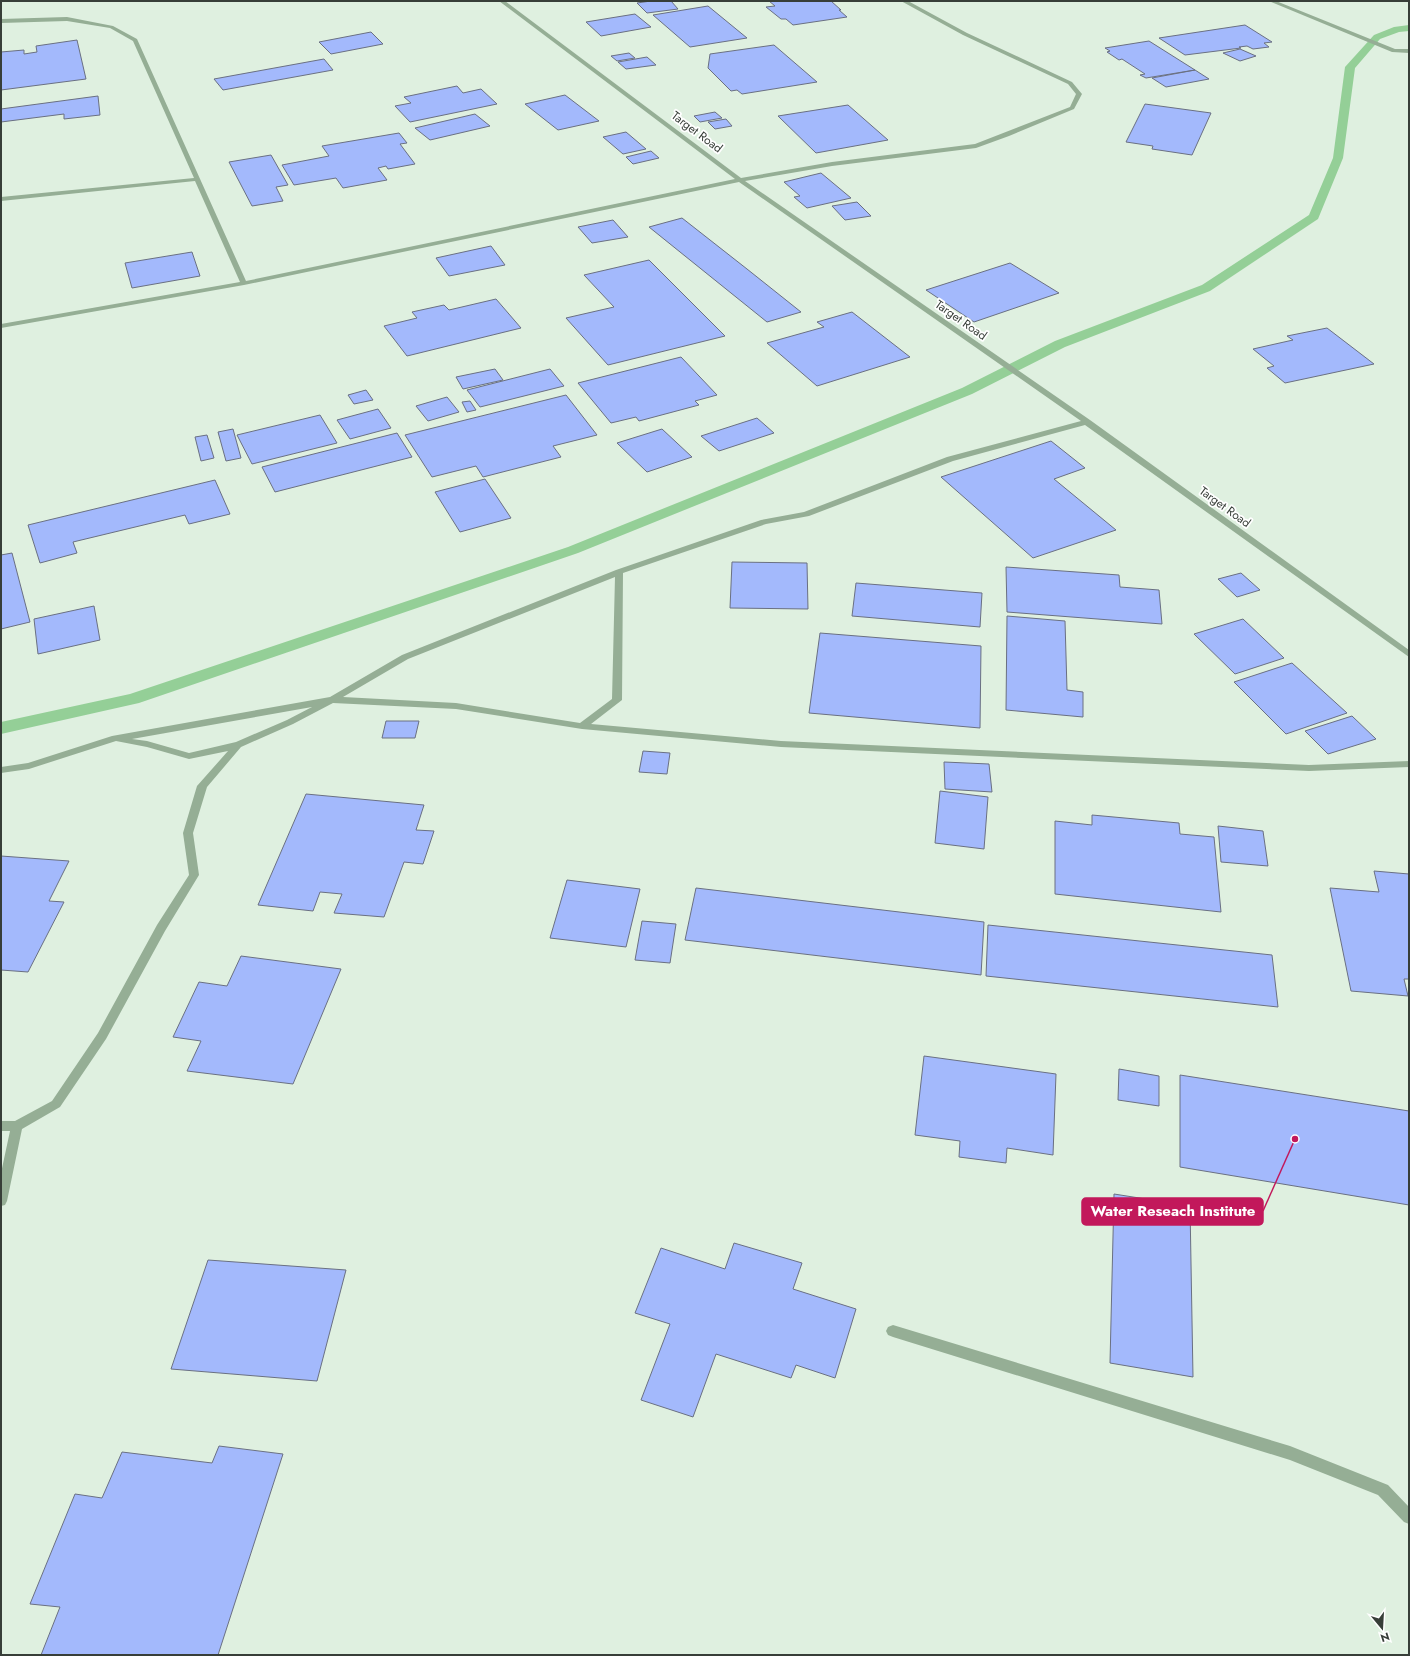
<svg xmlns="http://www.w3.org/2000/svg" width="1410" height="1656" viewBox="0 0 1410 1656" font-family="Jost,sans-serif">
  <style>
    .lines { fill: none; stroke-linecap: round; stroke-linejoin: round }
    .stream { fill: #94cf97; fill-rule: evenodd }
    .building { fill: #a3b9fc; stroke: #6a7082 }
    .street { fill: #95ae95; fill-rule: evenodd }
    .labels { text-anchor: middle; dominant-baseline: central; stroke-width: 3.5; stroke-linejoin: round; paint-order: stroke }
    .far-street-label { font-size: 12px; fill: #373e38; stroke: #fff }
    .leader { fill: none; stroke: #c2185b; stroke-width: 1.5 }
    .callout-dot { fill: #c2185b; stroke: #fff; stroke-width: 1.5 }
    .callout { fill: #c2185b; stroke: #c2185b; stroke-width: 1.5 }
    .callout-label { font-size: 15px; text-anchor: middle; font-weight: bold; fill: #fff }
  </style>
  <rect width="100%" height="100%" fill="#dff0e0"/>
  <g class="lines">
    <path class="stream" d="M1409,25V31L1399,32L1380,39L1355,68L1343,158L1318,219L1210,291L1065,347L972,394L578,553L139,703L1,734V722L130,694L568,547L962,388L1055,341L1202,285L1309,215L1333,158L1345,67L1374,35L1394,27Z"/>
  </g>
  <path class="building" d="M651,1H671L678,9L647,13L637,3Z
    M769,1H831L841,10H839L847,17L793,25L786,19H781L766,7L775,6Z
    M708,6L747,38L690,47L653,15Z
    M635,14L651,27L601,36L586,22Z
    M1245,25L1272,42L1264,43L1269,47L1253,49L1247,46L1239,47L1241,48L1185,55L1159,38Z
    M371,32L383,44L331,54L319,42Z
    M77,40L86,79L1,90V52L24,50V54L37,52L36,46Z
    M1149,41L1195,70L1146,78L1140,75L1145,74L1122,59L1119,60L1107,52L1110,51L1105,48Z
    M774,45L817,82L742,94L737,90L731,91L708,68L710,54Z
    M1240,49L1256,56L1240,61L1223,53Z
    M629,53L635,58L617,61L611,56Z
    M647,57L656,65L626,69L618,62Z
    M324,59L333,70L223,90L214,79Z
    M1195,70L1209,79L1166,87L1152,78Z
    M457,86L463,93L481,89L497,104L410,122L395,106L411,103L404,97Z
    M565,95L599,121L558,130L525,104Z
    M98,96L100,115L64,119V114L1,122V109Z
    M1145,104L1211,113L1192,155L1152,149L1153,146L1126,142Z
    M848,105L888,140L816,153L778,116Z
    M715,112L722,118L700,122L694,116Z
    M475,114L490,126L430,140L415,128Z
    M726,119L732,126L715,129L708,122Z
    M626,132L646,149L623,154L603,137Z
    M399,133L407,143L400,144L415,164L388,169L386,166L378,168L387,180L343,188L336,178L294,185L282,165L329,156L322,146Z
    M651,151L659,158L633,164L626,157Z
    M271,155L288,185L276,187L283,201L252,206L229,162Z
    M821,173L851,198L807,208L794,197L800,196L784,182Z
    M857,202L871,216L845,220L832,206Z
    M682,218L747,269L801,312L767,322L649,227Z
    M613,220L628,237L592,243L578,227Z
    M491,246L505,265L449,276L436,258Z
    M192,252L200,276L132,288L125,263Z
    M649,260L725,336L608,365L566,318L614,307L584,275Z
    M1010,263L1059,293L974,322L926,290Z
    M496,299L521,328L407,356L384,326L417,318L412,312L444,305L449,310Z
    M852,312L910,357L817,386L767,343L824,327L817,322Z
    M1327,328L1374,364L1285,383L1267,368L1274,366L1253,349L1293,340L1287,336Z
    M681,357L717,395L695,401L699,405L639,421L636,417L611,423L578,383Z
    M495,369L503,380L463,389L456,377Z
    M550,369L564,386L480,407L467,390Z
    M366,390L373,400L354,404L348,395Z
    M566,395L597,435L553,446L561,457L483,477L476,466L432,477L405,435Z
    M447,397L459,412L428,421L416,406Z
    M470,401L476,410L467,412L462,402Z
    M378,409L391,428L350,439L337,420Z
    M320,415L337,443L252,464L237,435Z
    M757,418L774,433L719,451L701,436Z
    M233,429L241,458L226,461L218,432Z
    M662,429L692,457L647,472L617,443Z
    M397,433L412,457L275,492L262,467Z
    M207,435L214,458L201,461L195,437Z
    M1051,441L1085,468L1054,479L1116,530L1033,558L941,477Z
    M485,479L511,518L460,532L435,492Z
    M215,480L230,514L189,524L185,515L73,542L77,553L40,563L28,525Z
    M12,553L30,622L1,629V555Z
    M732,562L807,563L808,609L730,608Z
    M1006,567L1119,575L1120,587L1159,590L1162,624L1007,612Z
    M1241,573L1260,590L1237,597L1218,579Z
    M856,583L982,593L980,627L852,616Z
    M94,606L100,640L38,654L34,619Z
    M1007,616L1065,621L1067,690L1083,692V717L1006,710Z
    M1243,619L1284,658L1235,674L1194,634Z
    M820,633L981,646L980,728L809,713Z
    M1292,663L1347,713L1286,734L1234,682Z
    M1352,716L1376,739L1328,754L1305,731Z
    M386,721H419L415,738H382Z
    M643,751L670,753L667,774L639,772Z
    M944,762L989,764L992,792L945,789Z
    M940,791L988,797L984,849L935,843Z
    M306,794L424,805L416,830L434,831L423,864L404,862L384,917L334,913L342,894L320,892L313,911L258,905Z
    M1092,815L1179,823L1180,834L1214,837L1221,912L1055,894V821L1092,825Z
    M1218,826L1263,831L1268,866L1221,862Z
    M1,856L69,861L49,901L64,902L28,972L1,970Z
    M1374,871L1409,874V979H1404L1408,996L1351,991L1330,888L1379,892Z
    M567,880L640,889L626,947L550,938Z
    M696,888L984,922L981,975L685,940Z
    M642,921L676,924L670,963L635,960Z
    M988,925L1272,955L1278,1007L986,976Z
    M241,956L341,969L293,1084L187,1071L201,1041L173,1037L199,982L227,986Z
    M924,1056L1056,1074L1053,1155L1007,1148L1006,1163L959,1157L960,1141L915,1135Z
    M1119,1069L1159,1076V1106L1118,1100Z
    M1180,1075L1409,1111V1205L1180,1167Z
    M1114,1194L1190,1206L1193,1377L1110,1363Z
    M734,1243L802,1263L793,1289L856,1309L835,1378L796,1365L791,1378L716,1354L693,1417L641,1400L670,1324L635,1313L661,1248L725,1269Z
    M208,1260L346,1270L317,1381L171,1369Z
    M219,1446L283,1454L218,1655H41L60,1607L30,1604L75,1494L102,1498L122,1452L212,1463Z"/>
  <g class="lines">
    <path class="street" d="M499,1H505L741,178L832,162L975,144L1070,107L1076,94L1068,84L963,35L901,1H908L967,33L1072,82L1082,94L1074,109L1009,136L976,148L832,166L745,181L1090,420L1409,650V657L1085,425L953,461L809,516L766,524L623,573L622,700L591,724L781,741L1309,765L1409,761V767L1309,771L781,747L582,729L456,709L333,703L293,724L241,747L207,787L193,833L199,875L165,931L106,1039L60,1107L22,1129L7,1201L5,1205L1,1206V1173L10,1131H1V1121H15L52,1101L98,1033L157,925L189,875L183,833L197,786L228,751L189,759L147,747L116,741L29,769L1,773V767L28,763L112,736L330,697L402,655L616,570L761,520L804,512L947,457L1081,421L739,182L244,285L1,328V324L240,282L195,181L1,201V197L194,178L133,41L110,28L67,21L1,23V19L67,17L113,26L137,39L246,281L735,179ZM615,577L612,699L580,723L456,703L343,697L408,659ZM312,707L287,720L236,742L189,753L147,741L132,739Z
      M1269,1H1276L1395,49H1409V53L1392,52Z
      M893,1325L1290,1446L1388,1485L1409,1507V1524L1404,1522L1378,1495L1290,1460L893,1337L888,1335L886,1331L888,1327Z"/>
  </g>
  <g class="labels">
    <g class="far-street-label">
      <text transform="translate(697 132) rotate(37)">Target Road</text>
      <text transform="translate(961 320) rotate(35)">Target Road</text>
      <text transform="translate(1225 507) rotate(36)">Target Road</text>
    </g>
  </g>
  <path class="leader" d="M1295 1139L1263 1211"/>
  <circle class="callout-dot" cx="1295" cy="1139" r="4"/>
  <rect class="callout" x="1082" y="1198" width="181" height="27" rx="4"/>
  <g class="callout-label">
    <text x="1173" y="1216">Water Reseach Institute</text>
  </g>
  <rect width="1410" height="1656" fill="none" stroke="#373e38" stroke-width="4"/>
  <g transform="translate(1382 1628) rotate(162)" stroke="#ffffff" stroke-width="3" paint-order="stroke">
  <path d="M0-3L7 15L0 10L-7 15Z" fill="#373e38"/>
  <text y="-6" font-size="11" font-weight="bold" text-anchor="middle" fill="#373e38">N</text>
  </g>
</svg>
